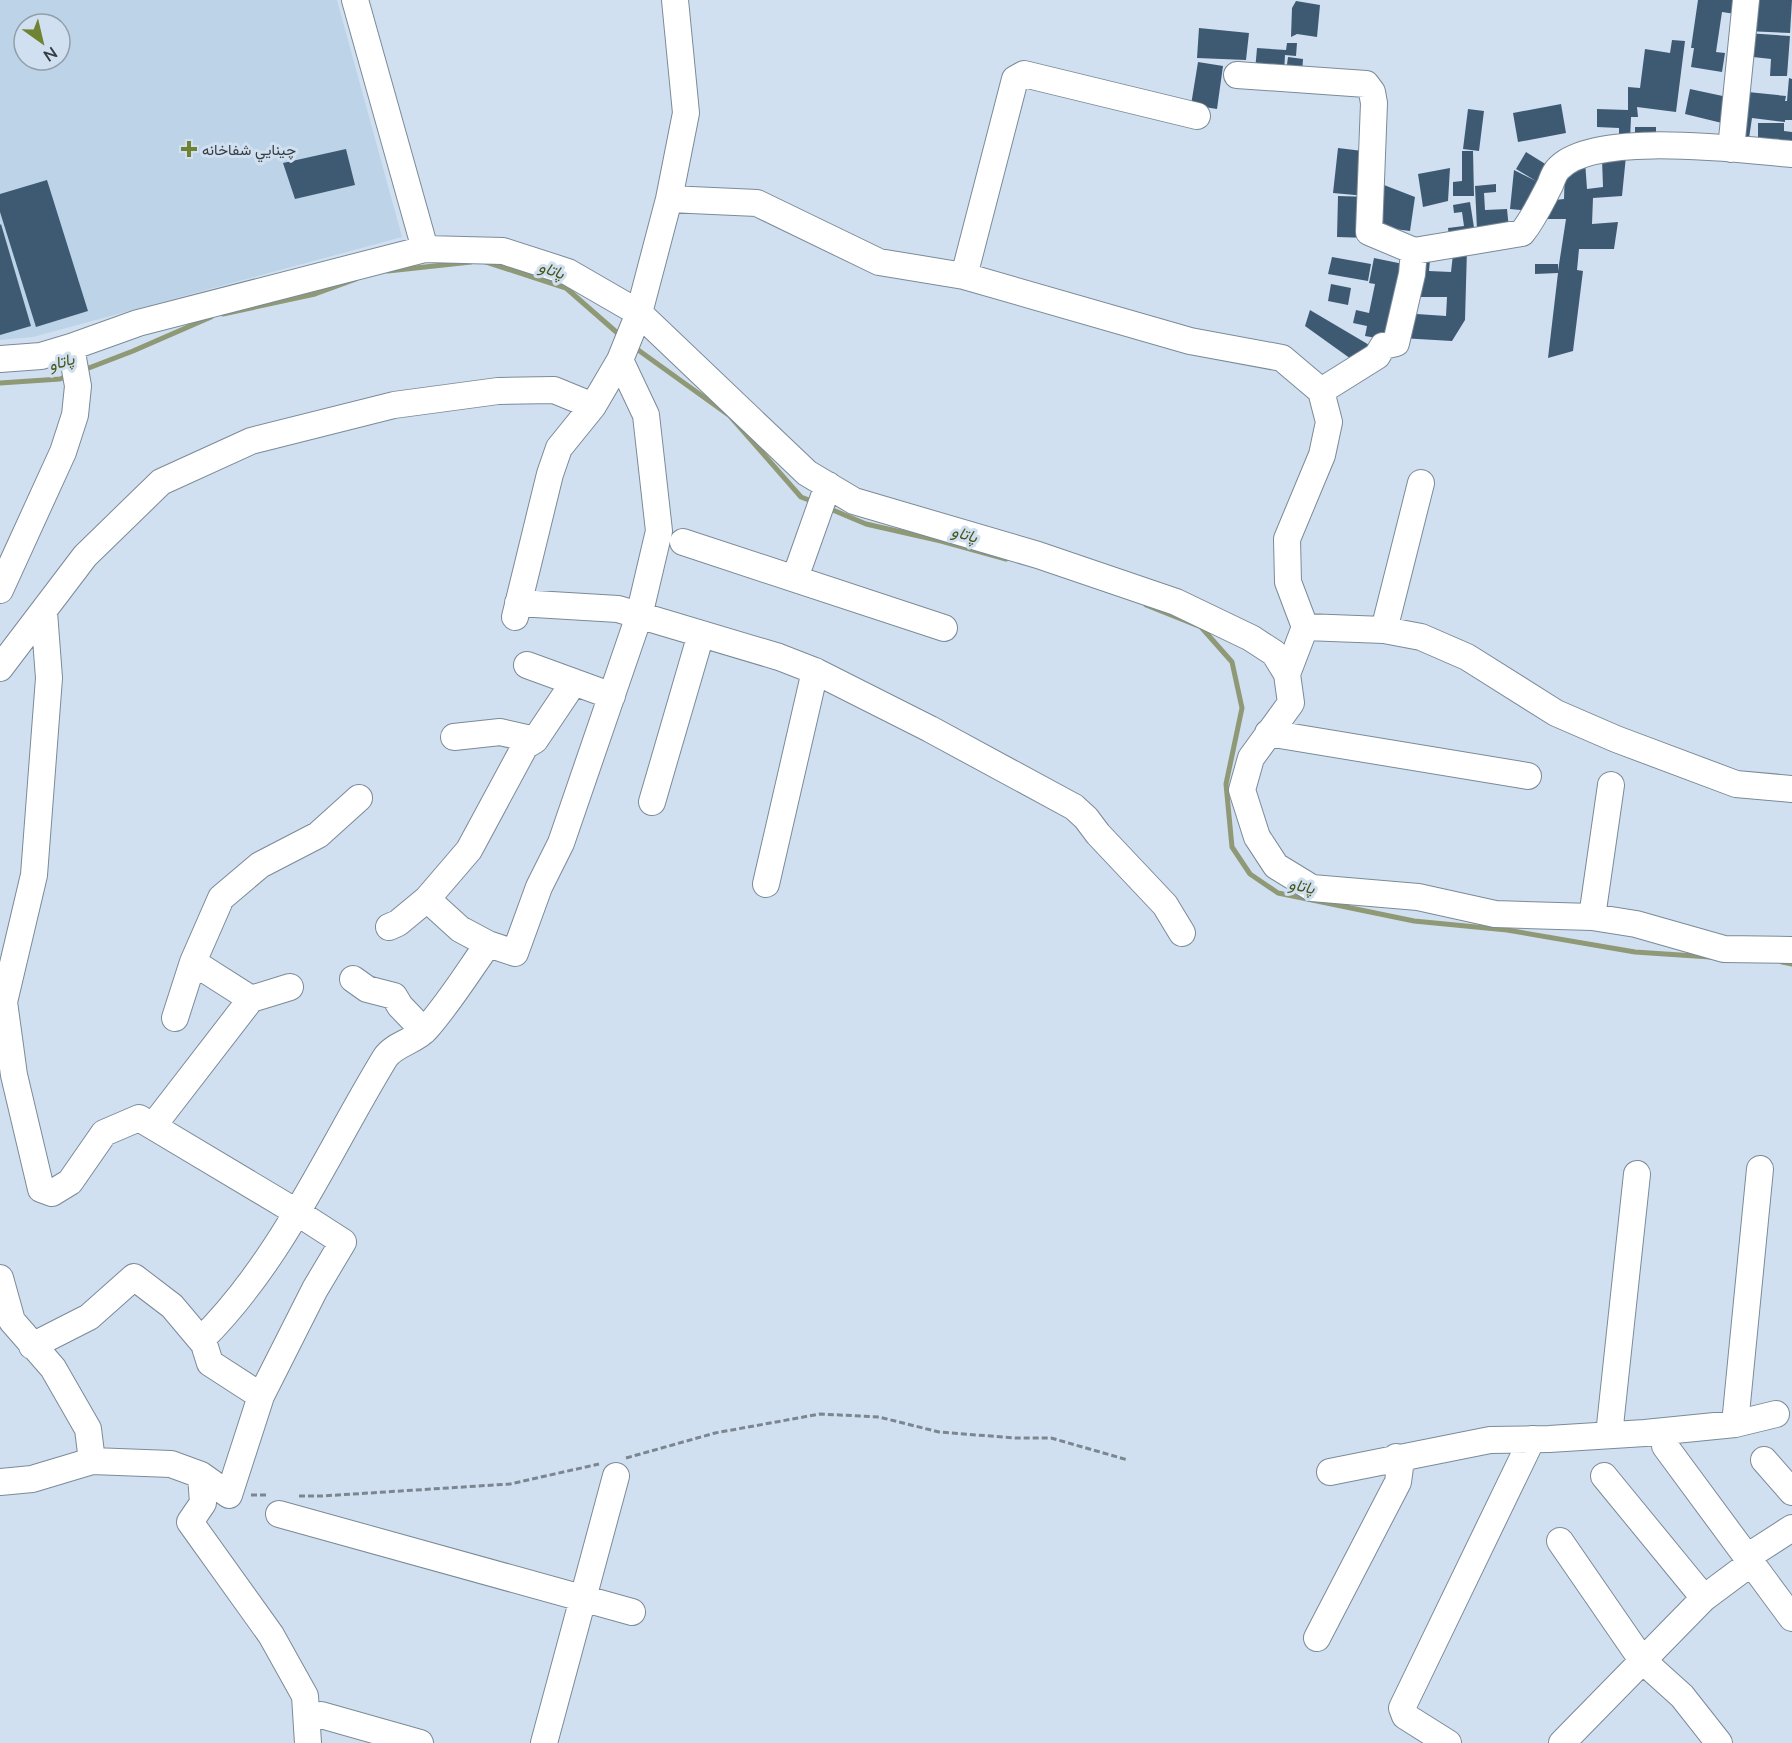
<svg xmlns="http://www.w3.org/2000/svg" width="1792" height="1743" viewBox="0 0 1792 1743" font-family="Lato,Vazirmatn,sans-serif">
  <style>
    .built { fill: #bdd3e7; fill-rule: evenodd }
    .lines { fill: none; stroke-linecap: round; stroke-linejoin: round }
    .stream { stroke: #8f9975; stroke-width: 5 }
    .building { fill: #3e5a73 }
    .minor-casing { stroke: #7b8a98; stroke-width: 28 }
    .path { stroke: #7c8691; stroke-width: 3; stroke-dasharray: 6 3; stroke-linecap: butt }
    .minor { stroke: #fff; stroke-width: 26 }
    .poi-dot { fill: #708333; stroke: #d0e0f0; stroke-width: 2 }
    .labels { text-anchor: middle; dominant-baseline: central; stroke-width: 6; stroke-linejoin: round; paint-order: stroke }
    .poi-label { font-size: 15px; fill: #363c42; stroke: #d0e0f0; text-anchor: start }
    .water-label { font-size: 16px; font-style: italic; fill: #47541a; stroke: #d0e0f0 }
  </style>
  <rect width="100%" height="100%" fill="#d0e0f0"/>
  <path class="built" d="M0,0H337L402,237L33,337L0,340ZM24,24H60V60H24Z"/>
  <g class="lines">
    <path class="stream" d="M483,261L566,288L622,337
      M388,271L471,262
      M223,314L315,294L356,279
      M634,347L730,416L801,497L814,502
      M81,371L133,351L211,317
      M0,383L60,379L70,375
      M828,508L866,524L941,541L1006,559
      M1146,605L1201,627L1232,662L1242,708L1226,784L1232,847L1250,874L1278,893L1414,921L1507,930L1635,952L1710,957
      M1782,962L1792,964"/>
  </g>
  <path class="building" d="M1698,0H1744L1742,15L1722,12L1716,52L1725,53L1722,72L1691,67L1694,48H1691Z
    M1748,0H1792L1790,33L1746,31Z
    M1296,1L1320,5L1317,37L1297,34L1291,37L1292,8Z
    M1199,28L1249,33L1246,60L1197,58Z
    M1746,33L1790,36L1787,76H1770L1771,59L1744,56Z
    M1672,40L1685,41L1676,112L1637,107L1638,117H1631L1630,140H1619V128L1597,127V109L1628,110V87L1640,88L1645,49L1670,53Z
    M1287,43H1297L1296,56L1285,55L1284,73L1255,71L1257,48L1286,50Z
    M1288,57L1303,59L1302,74L1286,72Z
    M1198,62L1223,66L1217,109L1191,105Z
    M1789,78L1792,79V120H1785V122L1752,118L1748,145L1735,142L1748,92L1786,96L1785,101H1787Z
    M1690,89L1732,98L1726,124L1685,114Z
    M1561,104L1566,133L1518,142L1513,113Z
    M1468,109L1484,111L1479,151L1463,149Z
    M1758,123H1784V131L1792,132V148H1758Z
    M1635,127H1656V138L1635,137Z
    M1338,148L1371,152L1366,196L1333,193Z
    M346,149L355,185L295,199L283,163Z
    M1462,151H1473L1474,196H1453V182L1462,181Z
    M1526,152L1555,170L1532,211L1510,209L1514,170L1536,181L1516,169Z
    M1626,156L1622,196L1593,198L1592,224L1618,222L1614,249H1579L1577,270L1583,271L1573,351L1548,358L1558,273L1535,274V264H1558V271L1566,219H1545L1546,201L1564,199L1565,167L1585,161L1587,189L1603,187L1602,159Z
    M1450,168L1448,201L1423,207L1418,174Z
    M47,180L88,311L36,327L0,212V194Z
    M1496,184V192L1484,193L1485,210L1507,209L1509,229L1477,230L1475,186Z
    M1384,185L1415,197L1410,231L1379,227Z
    M1338,196L1370,197L1369,238L1337,237Z
    M1470,202L1475,234L1449,238L1448,228L1464,226L1462,212L1454,213L1453,205Z
    M1,224L31,326L0,335V225Z
    M1467,249L1465,320L1452,341L1401,338L1402,313L1446,316L1447,297H1413L1415,260H1430L1429,271L1451,272L1453,254Z
    M1332,257L1371,264L1368,281L1328,274Z
    M1374,258L1408,265L1388,340L1365,336L1367,326L1353,323L1356,310L1369,313L1375,284L1369,283Z
    M1331,284L1351,288L1348,305L1328,301Z
    M1310,310L1376,349L1358,364L1305,326Z"/>
  <g class="lines">
    <defs>
      <path id="minor" d="M355,0L425,249
        M1237,75L1366,84L1372,92L1374,103L1369,232L1414,251
        M1731,149L1746,0
        M669,199L757,203L879,262L964,276L1190,341L1282,358L1321,391L1329,422L1322,455L1287,539L1288,582L1305,627L1287,674
        M964,276L1015,79L1024,74L1197,116
        M0,359L41,356L71,347L138,323L425,249L503,251L568,272L639,313L807,473L854,501L1038,555L1176,602L1251,638L1274,653L1287,674L1291,703L1251,758L1242,790L1257,837L1276,866L1312,888L1418,897L1495,914L1592,917L1636,924L1724,949L1792,950
        M1321,391L1377,356L1383,346L1396,343L1412,274L1414,251L1522,233C1534,218 1541,202 1550,185C1552,180 1554,173 1558,169C1592,130 1743,150 1792,154
        M683,542L944,628
        M795,578L828,485
        M0,590L63,452L75,415L78,386L71,347
        M518,603L618,609L779,657L815,671L930,729L1074,807L1086,818L1098,834L1165,905L1182,933
        M515,617L550,474L559,448L593,406L620,360L639,313L669,199L686,113L675,0
        M1305,627L1384,630L1421,637L1467,657L1556,713L1616,739L1736,784L1792,789
        M1384,630L1421,483
        M527,665L612,696
        M0,668L85,556L161,482L251,441L394,405L498,391L554,390L593,406
        M1268,733L1528,776
        M454,737L500,732L535,740
        M652,802L701,634
        M766,884L815,671
        M427,899L460,929L488,944L515,953L539,887L561,843L639,616L659,531L646,415L620,360
        M1592,917L1611,785
        M389,927L398,923L427,899L469,850L525,746L535,740L574,682
        M193,962L251,999
        M353,979L367,989L394,996L400,1006L424,1031
        M175,1018L193,962L221,898L260,865L318,835L359,798
        M153,1126L251,999L290,987
        M0,1278L12,1321L53,1368L88,1429L92,1461
        M201,1340C282,1260 327,1153 385,1058C394,1044 416,1041 426,1029C449,1003 468,972 488,944
        M32,1346L89,1317L134,1277L172,1306L204,1344L210,1363L261,1396
        M1735,1424L1760,1169
        M1609,1435L1637,1174
        M1665,1446L1792,1618
        M1764,1460L1792,1492
        M1330,1472L1490,1440L1549,1439L1645,1433L1735,1424L1776,1414
        M201,1475L203,1503L190,1522L271,1635L305,1696L308,1743
        M1604,1476L1704,1598
        M0,1482L32,1479L92,1461L171,1464L201,1475L229,1495L261,1396L315,1289L343,1242L298,1213L139,1118L104,1133L70,1182L52,1193L41,1189L14,1075L4,1002L34,875L49,678L44,612
        M279,1514L632,1612
        M1560,1541L1642,1660L1682,1696L1719,1743
        M1747,1557L1792,1528
        M1317,1638L1398,1482L1400,1467L1396,1457
        M321,1715L420,1743
        M544,1743L616,1476
        M1448,1743L1405,1716L1402,1708L1532,1439
        M1562,1743L1704,1598L1751,1563"/>
    </defs>
    <use href="#minor" class="minor-casing"/>
    <path class="path" d="M626,1458L715,1433L820,1414L879,1417L939,1432L1015,1438H1051L1128,1460
      M251,1495H269
      M299,1496H322L510,1484L599,1464"/>
    <use href="#minor" class="minor"/>
  </g>
  <path class="poi-dot" d="M186 140h6v6h6v6h-6v6h-6v-6h-6v-6h6z"/>
  <g class="labels">
    <g class="poi-label">
      <text x="202" y="149">چينايي شفاخانه</text>
    </g>
    <g class="water-label">
      <text transform="translate(552 269) rotate(19)">پاتاو</text>
      <text transform="translate(61 361) rotate(-16)">پاتاو</text>
      <text transform="translate(965 533) rotate(16)">پاتاو</text>
      <text transform="translate(1302 885) rotate(12)">پاتاو</text>
    </g>
  </g>
  <g transform="translate(42 42) rotate(146)"><circle r="28" fill="#d0e0f0" stroke="#929eaa" stroke-width="1.5"/>
  <path d="M0-4.5L10 22L0 15L-10 22Z" fill="#708333"/>
  <text y="-9" font-size="16" font-weight="bold" text-anchor="middle" fill="#363c42">N</text>
  </g>
</svg>
